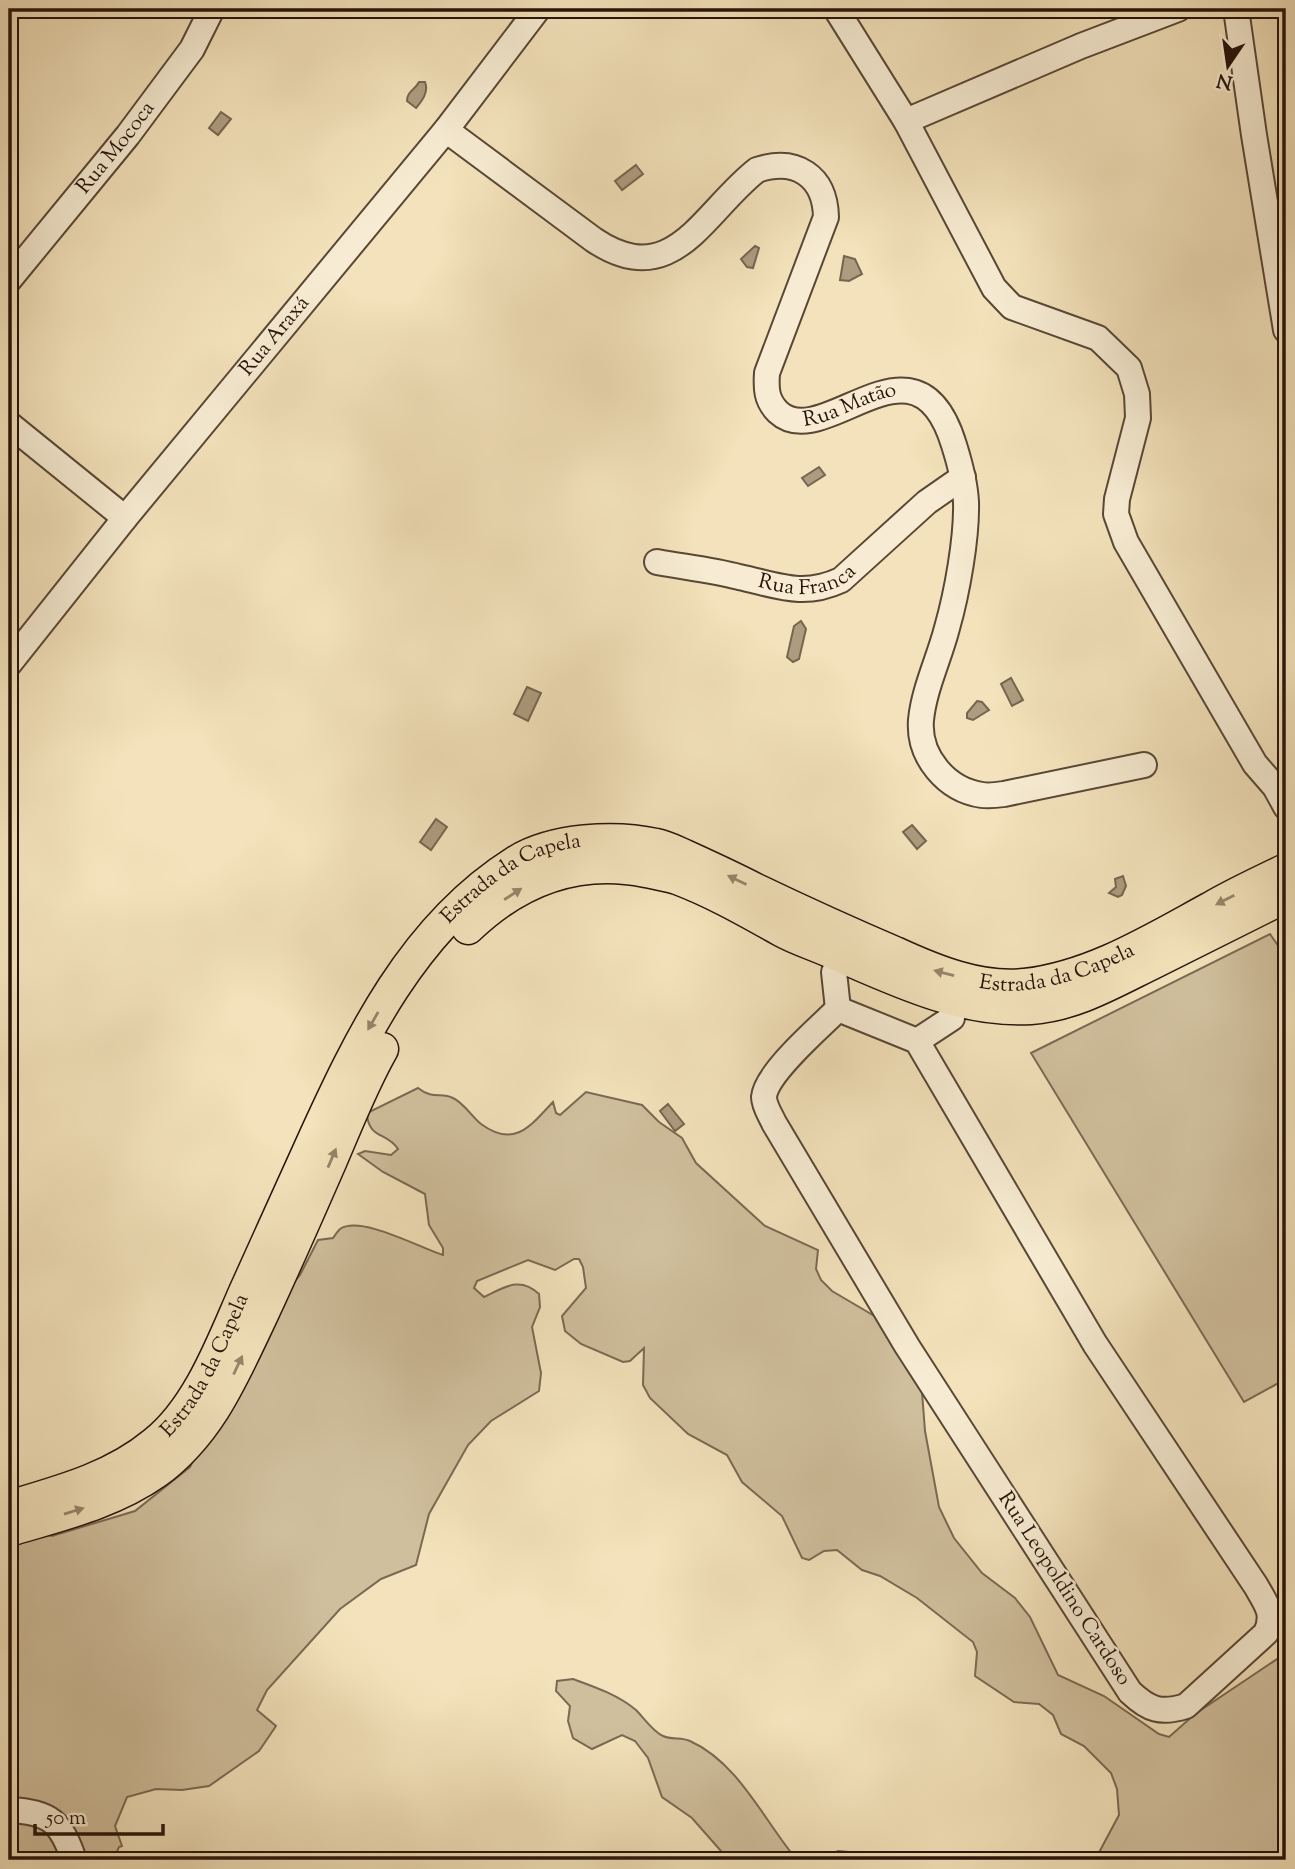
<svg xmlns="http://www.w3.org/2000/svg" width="1295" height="1869" viewBox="0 0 1295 1869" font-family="'Sorts Mill Goudy',serif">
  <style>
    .green { fill: #d0bf9d; stroke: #7b6954; stroke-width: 2 }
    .water { fill: #ad9c7f; stroke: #776550; stroke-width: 2 }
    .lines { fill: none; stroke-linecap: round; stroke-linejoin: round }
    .minor-casing { stroke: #594736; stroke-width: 28 }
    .major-casing { stroke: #26130a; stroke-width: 35 }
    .minor { stroke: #f7ecd3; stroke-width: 24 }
    .major { stroke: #f3e2bb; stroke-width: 32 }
    .oneway { fill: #97856b }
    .labels { text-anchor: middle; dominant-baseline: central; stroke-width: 5; stroke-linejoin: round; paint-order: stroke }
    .street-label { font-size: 21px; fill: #26130a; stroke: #f7ecd3 }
  </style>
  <rect width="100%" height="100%" fill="#f3e2bb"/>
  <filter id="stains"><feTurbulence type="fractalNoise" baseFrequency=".00286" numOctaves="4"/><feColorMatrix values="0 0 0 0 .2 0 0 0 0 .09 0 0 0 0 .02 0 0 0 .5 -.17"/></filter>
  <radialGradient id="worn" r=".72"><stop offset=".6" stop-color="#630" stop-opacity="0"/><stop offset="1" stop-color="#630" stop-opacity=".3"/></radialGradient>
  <path class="green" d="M1270,934L1286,957V1379L1244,1402L1031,1053Z
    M418,1088C433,1100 441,1092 453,1098C464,1103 472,1117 481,1124C515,1149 531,1125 553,1102L556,1113L560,1115L586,1092L642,1105L659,1122L682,1138L696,1163L765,1226L818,1250L816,1269L821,1280L832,1291L888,1324L898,1338L922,1392L925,1431L939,1507L954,1538L982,1573L1015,1598L1030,1617L1058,1675L1104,1696L1159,1734L1169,1737L1195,1714L1286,1653V1860H1095L1119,1815L1117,1789L1111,1773L1084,1746L1061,1734L1053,1715L1039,1704L1014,1702L975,1676L977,1652L973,1642L917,1598L880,1576L862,1570L837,1550L824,1551L809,1560L802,1558L782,1516L742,1482L727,1455L688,1434L650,1398L643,1385L644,1348L630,1361L623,1362L581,1344L565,1331L562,1316L586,1288L583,1267L579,1259H574L555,1270L528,1260L477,1281L474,1288L484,1297C505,1287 520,1276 539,1294L540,1307L532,1327L541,1373L539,1391L491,1421L468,1445L429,1514L416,1565L381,1579L340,1609L267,1690L257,1710L276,1726L259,1751L209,1786L182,1790L156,1789L127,1797L115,1826L122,1846L119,1847L113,1860H9V1544L48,1535L52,1536L135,1511L190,1467L244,1356L281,1298L300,1275L318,1240L333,1238C335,1235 337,1232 340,1229C361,1215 420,1248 443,1255V1248L429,1225L425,1194L383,1172L358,1154L365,1151L391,1155L398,1149C387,1132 368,1139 367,1113Z
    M573,1679C595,1687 618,1695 636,1710C644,1718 653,1732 663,1736C671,1740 682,1737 690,1741C739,1763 764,1821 797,1860H724L721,1851L692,1818L662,1797L648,1758L635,1741L622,1735L592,1749L573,1738L568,1721L570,1706L556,1691L557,1681Z
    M838,1851L881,1855L895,1860H818Z"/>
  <path class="water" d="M419,82H425C429,92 422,101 416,108L407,101C407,91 415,90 419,82Z
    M221,112L231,119L218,135L209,128Z
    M636,165L643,174L622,190L615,181Z
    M755,246L759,248L753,268L747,267L741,259Z
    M844,256L855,259L862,274L849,281L840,280Z
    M819,467L825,475L808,486L802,478Z
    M801,621L806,629L799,659L793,662L787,657L794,626Z
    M1011,678L1023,700L1012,706L1001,684Z
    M527,687L541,693L528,721L514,714Z
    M977,701L982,702L989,710L973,720L967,718V713Z
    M436,819L447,827L431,850L420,842Z
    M912,825L926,841L917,849L903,832Z
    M1123,876L1126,886L1122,895L1118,897L1109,893L1116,887L1115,879Z
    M668,1104L684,1124L675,1131L660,1111Z"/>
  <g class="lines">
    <defs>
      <g id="minor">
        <path d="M836,9L906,121L994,288L1012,307L1098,338L1129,368L1137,394L1138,418L1117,499L1116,514L1126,542L1255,764L1275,787L1286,807"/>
        <path d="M1236,9L1254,135L1286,330"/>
        <path d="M906,121L1081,46L1178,9"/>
        <path id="s1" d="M446,130L594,240C673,293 703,212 757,170C796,157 825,176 826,217L767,373C766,388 766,400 778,412C824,455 916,320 954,445C960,464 965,482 966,502C967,538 957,593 947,628C939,659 924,689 921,720C918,757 947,790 982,795C989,796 997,795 1004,794L1144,765"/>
        <path id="s2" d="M9,280L128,135L192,49L212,9"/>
        <path d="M9,424L125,518"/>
        <path id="s3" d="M657,562C684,567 712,570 739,577C777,585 802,598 841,580L927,502L963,477"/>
        <path id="s4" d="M9,664L125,518L446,130L538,9"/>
        <path d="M834,972L838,1009"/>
        <path d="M838,1009L917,1041L1095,1344L1256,1586C1266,1604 1275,1613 1266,1633L1186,1706C1161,1714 1149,1710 1130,1692L907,1346L774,1123C771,1116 764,1106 764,1097C766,1073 819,1028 838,1009Z"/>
        <path d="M917,1041L952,1018"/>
        <path d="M9,1810C51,1812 61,1822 74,1860"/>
      </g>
      <g id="major">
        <path d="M468,928C518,880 577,857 646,871C656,873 667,875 677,878C714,892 747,911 781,930C797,939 817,945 834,953C896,980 962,1012 1031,1008C1075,1005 1115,981 1154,962C1198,940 1242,918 1286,896"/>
        <path id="s5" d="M9,1507C60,1492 113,1478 155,1443C199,1408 223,1342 245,1292C267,1243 289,1194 311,1146C360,1038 413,927 516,862C553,839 615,836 656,845C667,847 677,853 687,857C711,868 733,878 756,890C802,912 848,933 895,953C934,971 980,990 1025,985C1093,977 1152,940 1211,908C1235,894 1261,882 1286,870"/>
        <path d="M9,1530C59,1515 112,1503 156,1472C207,1435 231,1380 257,1325C283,1270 307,1215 331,1160C347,1123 362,1084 382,1049"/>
      </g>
    </defs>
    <use href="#minor" class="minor-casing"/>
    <use href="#major" class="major-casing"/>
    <use href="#minor" class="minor"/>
    <use href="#major" class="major"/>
  </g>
  <defs><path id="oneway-solid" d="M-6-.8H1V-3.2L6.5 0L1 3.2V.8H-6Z" transform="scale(1.75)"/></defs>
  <g class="oneway">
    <use href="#oneway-solid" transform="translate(737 880) rotate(-154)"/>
    <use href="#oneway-solid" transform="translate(513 894) rotate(-33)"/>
    <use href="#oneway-solid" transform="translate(1225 900) rotate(153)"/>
    <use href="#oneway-solid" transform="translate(944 973) rotate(-165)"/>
    <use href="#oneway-solid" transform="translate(373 1021) rotate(120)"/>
    <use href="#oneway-solid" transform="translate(332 1158) rotate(-67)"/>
    <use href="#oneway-solid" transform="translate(238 1365) rotate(-65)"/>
    <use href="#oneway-solid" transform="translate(74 1511) rotate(-17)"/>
  </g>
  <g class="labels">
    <g class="street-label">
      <text stroke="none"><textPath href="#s2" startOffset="170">Rua Mococa</textPath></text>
      <text stroke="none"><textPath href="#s4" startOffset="422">Rua Araxá</textPath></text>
      <text stroke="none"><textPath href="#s1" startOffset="770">Rua Matão</textPath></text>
      <text stroke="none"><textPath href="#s3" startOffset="154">Rua Franca</textPath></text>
      <text stroke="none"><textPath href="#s5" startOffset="842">Estrada da Capela</textPath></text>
      <text stroke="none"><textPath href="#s5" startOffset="1430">Estrada da Capela</textPath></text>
      <text stroke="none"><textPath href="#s5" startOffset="254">Estrada da Capela</textPath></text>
      <text transform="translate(1064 1589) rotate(57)">Rua Leopoldino Cardoso</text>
    </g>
  </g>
  <rect width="1295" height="1869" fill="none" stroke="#f3e2bb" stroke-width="35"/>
  <rect x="10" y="10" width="1274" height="1848" fill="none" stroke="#26130a" stroke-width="3.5"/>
  <rect x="18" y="18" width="1260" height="1834" fill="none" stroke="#26130a" stroke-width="2"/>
  <g transform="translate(1228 66) rotate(193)" stroke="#f7ecd3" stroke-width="5" paint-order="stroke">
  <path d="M0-5L12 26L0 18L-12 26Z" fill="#26130a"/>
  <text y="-10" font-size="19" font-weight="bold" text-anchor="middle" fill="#26130a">N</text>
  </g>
  <path d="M35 1824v10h128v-10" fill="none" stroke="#26130a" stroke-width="3.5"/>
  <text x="46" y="1824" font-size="21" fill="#26130a" stroke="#f7ecd3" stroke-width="5" paint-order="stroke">50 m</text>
  <rect width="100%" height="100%" filter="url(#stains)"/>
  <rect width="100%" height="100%" fill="url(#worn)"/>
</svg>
